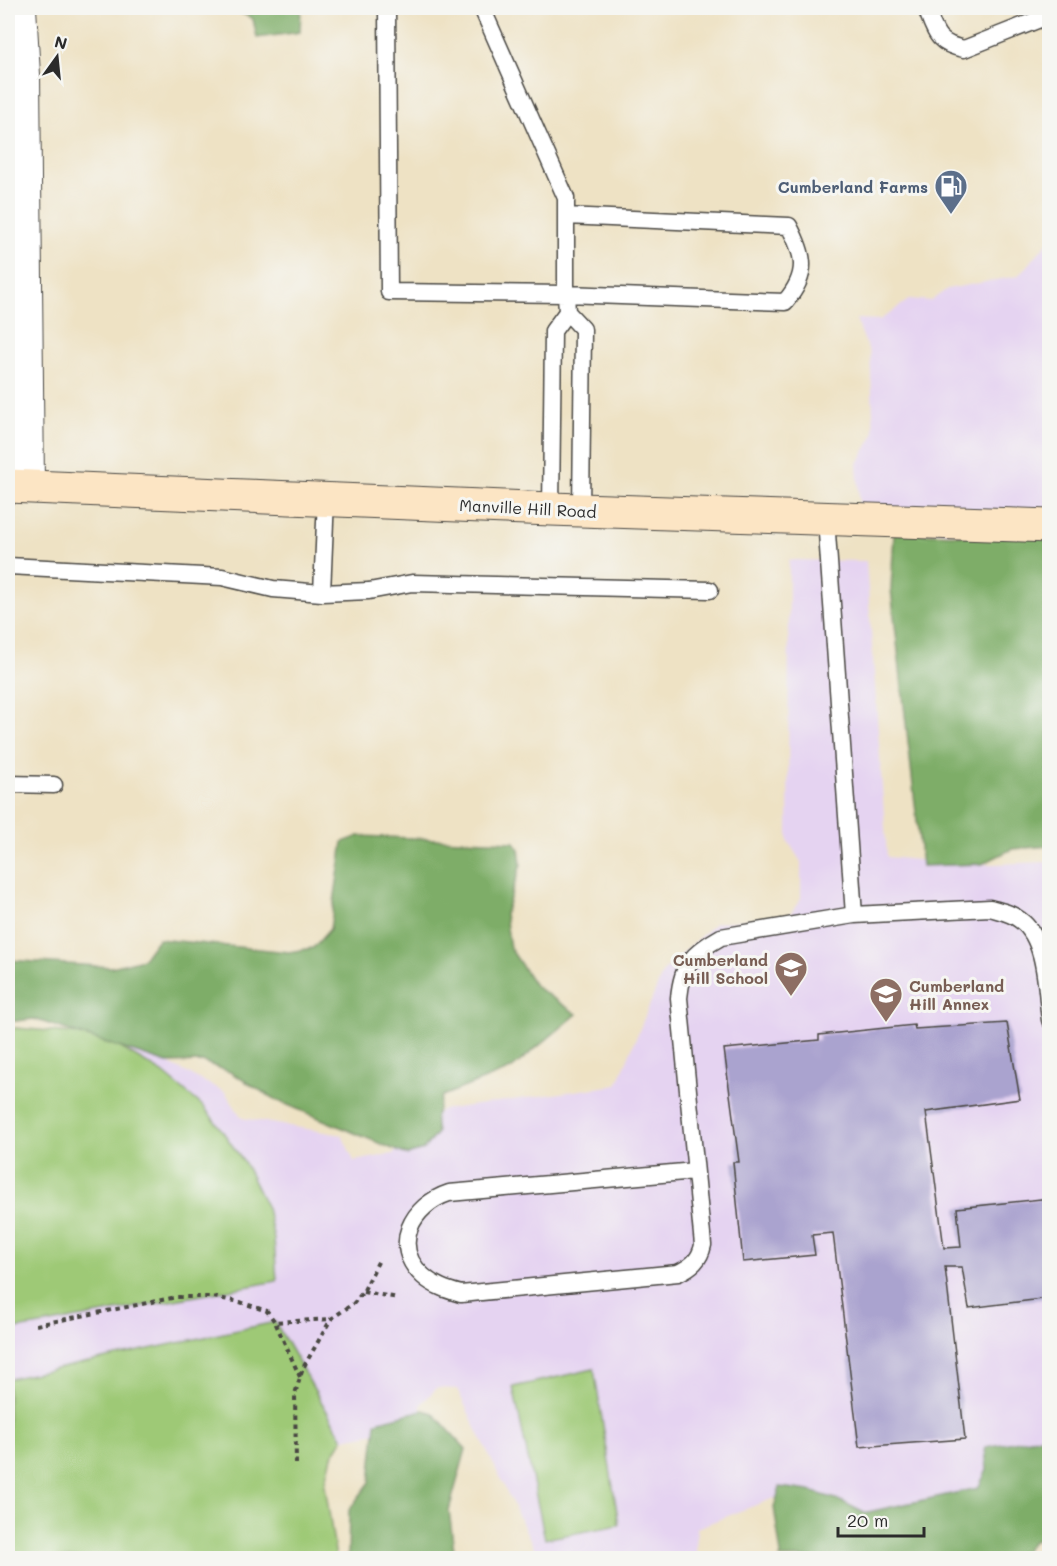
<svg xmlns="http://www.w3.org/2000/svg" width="1057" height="1566" viewBox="0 0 1057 1566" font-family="Mali,sans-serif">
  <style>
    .built { fill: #e5d3f1 }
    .green { fill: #9ec976; stroke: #647a50; stroke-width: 1.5 }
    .forest { fill: #7ead67; stroke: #546c49; stroke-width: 1.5 }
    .building { fill: #aaa3cf }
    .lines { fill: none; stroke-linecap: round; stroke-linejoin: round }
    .service-casing { stroke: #484642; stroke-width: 19 }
    .minor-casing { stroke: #484642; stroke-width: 34 }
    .secondary-casing { stroke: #484642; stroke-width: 35 }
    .path { stroke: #484642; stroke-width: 4; stroke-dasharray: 4.5 4.5; stroke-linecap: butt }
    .service { stroke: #fff; stroke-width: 16 }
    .minor { stroke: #fff; stroke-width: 32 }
    .secondary { stroke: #fce5c4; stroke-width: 33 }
    .labels { text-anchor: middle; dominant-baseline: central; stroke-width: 6; stroke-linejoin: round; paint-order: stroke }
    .service-label { font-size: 16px; font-weight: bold; fill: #4e5e75; stroke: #f6f6f2; text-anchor: end }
    .street-label { font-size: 16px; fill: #2b2b2b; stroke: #f6f6f2 }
    .education-label { font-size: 16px; font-weight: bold; fill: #785e54; stroke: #f6f6f2; text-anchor: end }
  </style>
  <rect width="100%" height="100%" fill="#f6f6f2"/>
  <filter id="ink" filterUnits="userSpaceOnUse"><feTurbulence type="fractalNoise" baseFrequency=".0167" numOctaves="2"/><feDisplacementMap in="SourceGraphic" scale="12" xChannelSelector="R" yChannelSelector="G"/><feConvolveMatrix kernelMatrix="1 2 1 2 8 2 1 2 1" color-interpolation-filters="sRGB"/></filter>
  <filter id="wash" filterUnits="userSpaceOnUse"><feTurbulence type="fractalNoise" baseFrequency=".008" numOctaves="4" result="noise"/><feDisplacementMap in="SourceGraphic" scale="24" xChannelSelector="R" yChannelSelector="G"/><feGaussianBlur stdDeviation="1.35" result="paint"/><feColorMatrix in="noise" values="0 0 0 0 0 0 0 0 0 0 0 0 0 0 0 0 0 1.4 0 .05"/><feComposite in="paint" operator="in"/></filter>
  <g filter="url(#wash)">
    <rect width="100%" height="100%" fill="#eee2c4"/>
    <path class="built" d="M1048,242H1049V537L861,527L857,465L874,434L870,354L856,319L880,320L910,299L931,301L947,289L1018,276Z
      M789,560L866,561L887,857L969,865L1049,862V1486L843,1533L774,1498L697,1528L696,1558H539L457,1389L437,1388L421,1404V1425L343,1439L332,1456L325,1485L336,1558H8V1029L16,1028L72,1033L147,1053L225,1092L242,1118L342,1135L354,1161L393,1154L421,1130L441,1110L617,1085L663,972L715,923L790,915L801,898V862L788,841Z"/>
    <path class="green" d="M16,1028L72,1033L116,1045L163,1073L204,1107L221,1129L245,1164L267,1208L274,1239L277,1281L35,1326L15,1329L8,1323V1029Z
      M275,1322L343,1439L332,1456L325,1485L336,1558H8V1379Z
      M594,1369L619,1525L545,1539L513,1387Z"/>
    <path class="forest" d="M244,8H301L300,32L257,38L253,19L241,13Z
      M894,533L1049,537V846L1012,849L982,864L922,866L891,589Z
      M359,836L514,842L519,849L521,864L505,914L510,948L536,987L577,1014L511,1069L442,1096L435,1118L437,1133L423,1150L407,1155L276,1100L230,1072L203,1062L167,1063L34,1019L8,1022V960L112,967L143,959L158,939L289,952L313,948L330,929L343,842Z
      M423,1410L433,1413L466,1449L449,1510L455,1558H348L349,1510L370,1482L376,1422Z
      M1048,1436L1049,1538L1033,1541L1018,1558H780L781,1555L774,1507L780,1487L810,1491L839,1500L864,1513L978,1488L987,1470L985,1447Z"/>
    <g id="blocks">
      <path class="building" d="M1007,1023L1020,1099L926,1112L944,1248L961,1247L957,1208L1050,1198V1298L969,1308L962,1267H945L965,1439L859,1447L833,1233L812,1235L815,1255L743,1262L733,1162H739L724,1049L819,1040V1035L914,1025L915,1029Z"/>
    </g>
  </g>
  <g filter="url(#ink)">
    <use href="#blocks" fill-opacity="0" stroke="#484642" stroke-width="1.5"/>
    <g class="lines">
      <defs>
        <path id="service" d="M387,8L389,292L566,294V198L482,8
          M926,8C935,31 936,44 964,49L1050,15
          M567,312L583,329L581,510
          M551,509L553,331L567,312L566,294L785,302C809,274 805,256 789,226L566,216
          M826,519L854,915L990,908C1000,911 1012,913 1020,920C1047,939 1046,990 1050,1020
          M8,566L222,577L273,589L322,593L369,591L412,583L710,590
          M322,593L326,498
          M8,784L54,785
          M695,1171L449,1193C412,1205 390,1246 423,1276C434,1286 447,1290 461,1294L678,1273C691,1267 700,1260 703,1245L679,998C682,965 692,953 721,937L854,915"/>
        <path id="minor" d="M20,8L24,75L28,487"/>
        <path id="secondary" d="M8,486L551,509L1050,526"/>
      </defs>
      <use href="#service" class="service-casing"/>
      <use href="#minor" class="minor-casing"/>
      <use href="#secondary" class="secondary-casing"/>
      <path class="path" d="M363,1292L398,1298
        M36,1325L177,1297H213L240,1302L267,1311L275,1322
        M300,1377L275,1322L330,1319
        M296,1464L295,1394L303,1368L331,1319L354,1303L363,1292L379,1260"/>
      <use href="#service" class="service"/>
      <use href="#minor" class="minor"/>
      <use href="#secondary" class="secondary"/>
    </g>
  </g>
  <defs>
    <symbol id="fuel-pin" viewBox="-11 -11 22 30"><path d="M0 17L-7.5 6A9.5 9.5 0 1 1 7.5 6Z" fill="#5c6f8a" stroke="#f6f6f2"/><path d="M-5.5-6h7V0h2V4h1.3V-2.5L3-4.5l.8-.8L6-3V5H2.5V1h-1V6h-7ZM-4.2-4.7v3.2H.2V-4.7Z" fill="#fff"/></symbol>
    <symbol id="school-pin" viewBox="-11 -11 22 30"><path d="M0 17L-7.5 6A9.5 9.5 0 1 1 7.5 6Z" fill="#8d6e63" stroke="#f6f6f2"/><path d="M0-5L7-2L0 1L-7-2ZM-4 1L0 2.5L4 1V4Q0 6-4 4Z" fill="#fff"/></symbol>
  </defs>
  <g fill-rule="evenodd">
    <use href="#fuel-pin" x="932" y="167" width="38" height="52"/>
    <use href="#school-pin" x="772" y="949" width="38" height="52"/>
    <use href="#school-pin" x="867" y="975" width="38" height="52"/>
  </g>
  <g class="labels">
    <g class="service-label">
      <text x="928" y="186">Cumberland Farms</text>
    </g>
    <g class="street-label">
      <text transform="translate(528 508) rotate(3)">Manville Hill Road</text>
    </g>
    <g class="education-label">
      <text x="768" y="959">Cumberland<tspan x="768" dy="18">Hill School</tspan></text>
      <text x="909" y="985" text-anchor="start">Cumberland<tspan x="909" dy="18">Hill Annex</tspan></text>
    </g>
  </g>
  <rect width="1057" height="1566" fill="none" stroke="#f6f6f2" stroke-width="30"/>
  <g transform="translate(57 57) rotate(15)" stroke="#f6f6f2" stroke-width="4.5" paint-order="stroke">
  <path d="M0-4.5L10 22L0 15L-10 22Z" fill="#2b2b2b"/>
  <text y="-9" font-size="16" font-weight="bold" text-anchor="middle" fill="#2b2b2b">N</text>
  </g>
  <path d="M838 1527v9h86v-9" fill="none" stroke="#2b2b2b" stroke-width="3"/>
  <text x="847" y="1527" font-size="18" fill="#2b2b2b" stroke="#f6f6f2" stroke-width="4.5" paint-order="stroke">20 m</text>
</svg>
